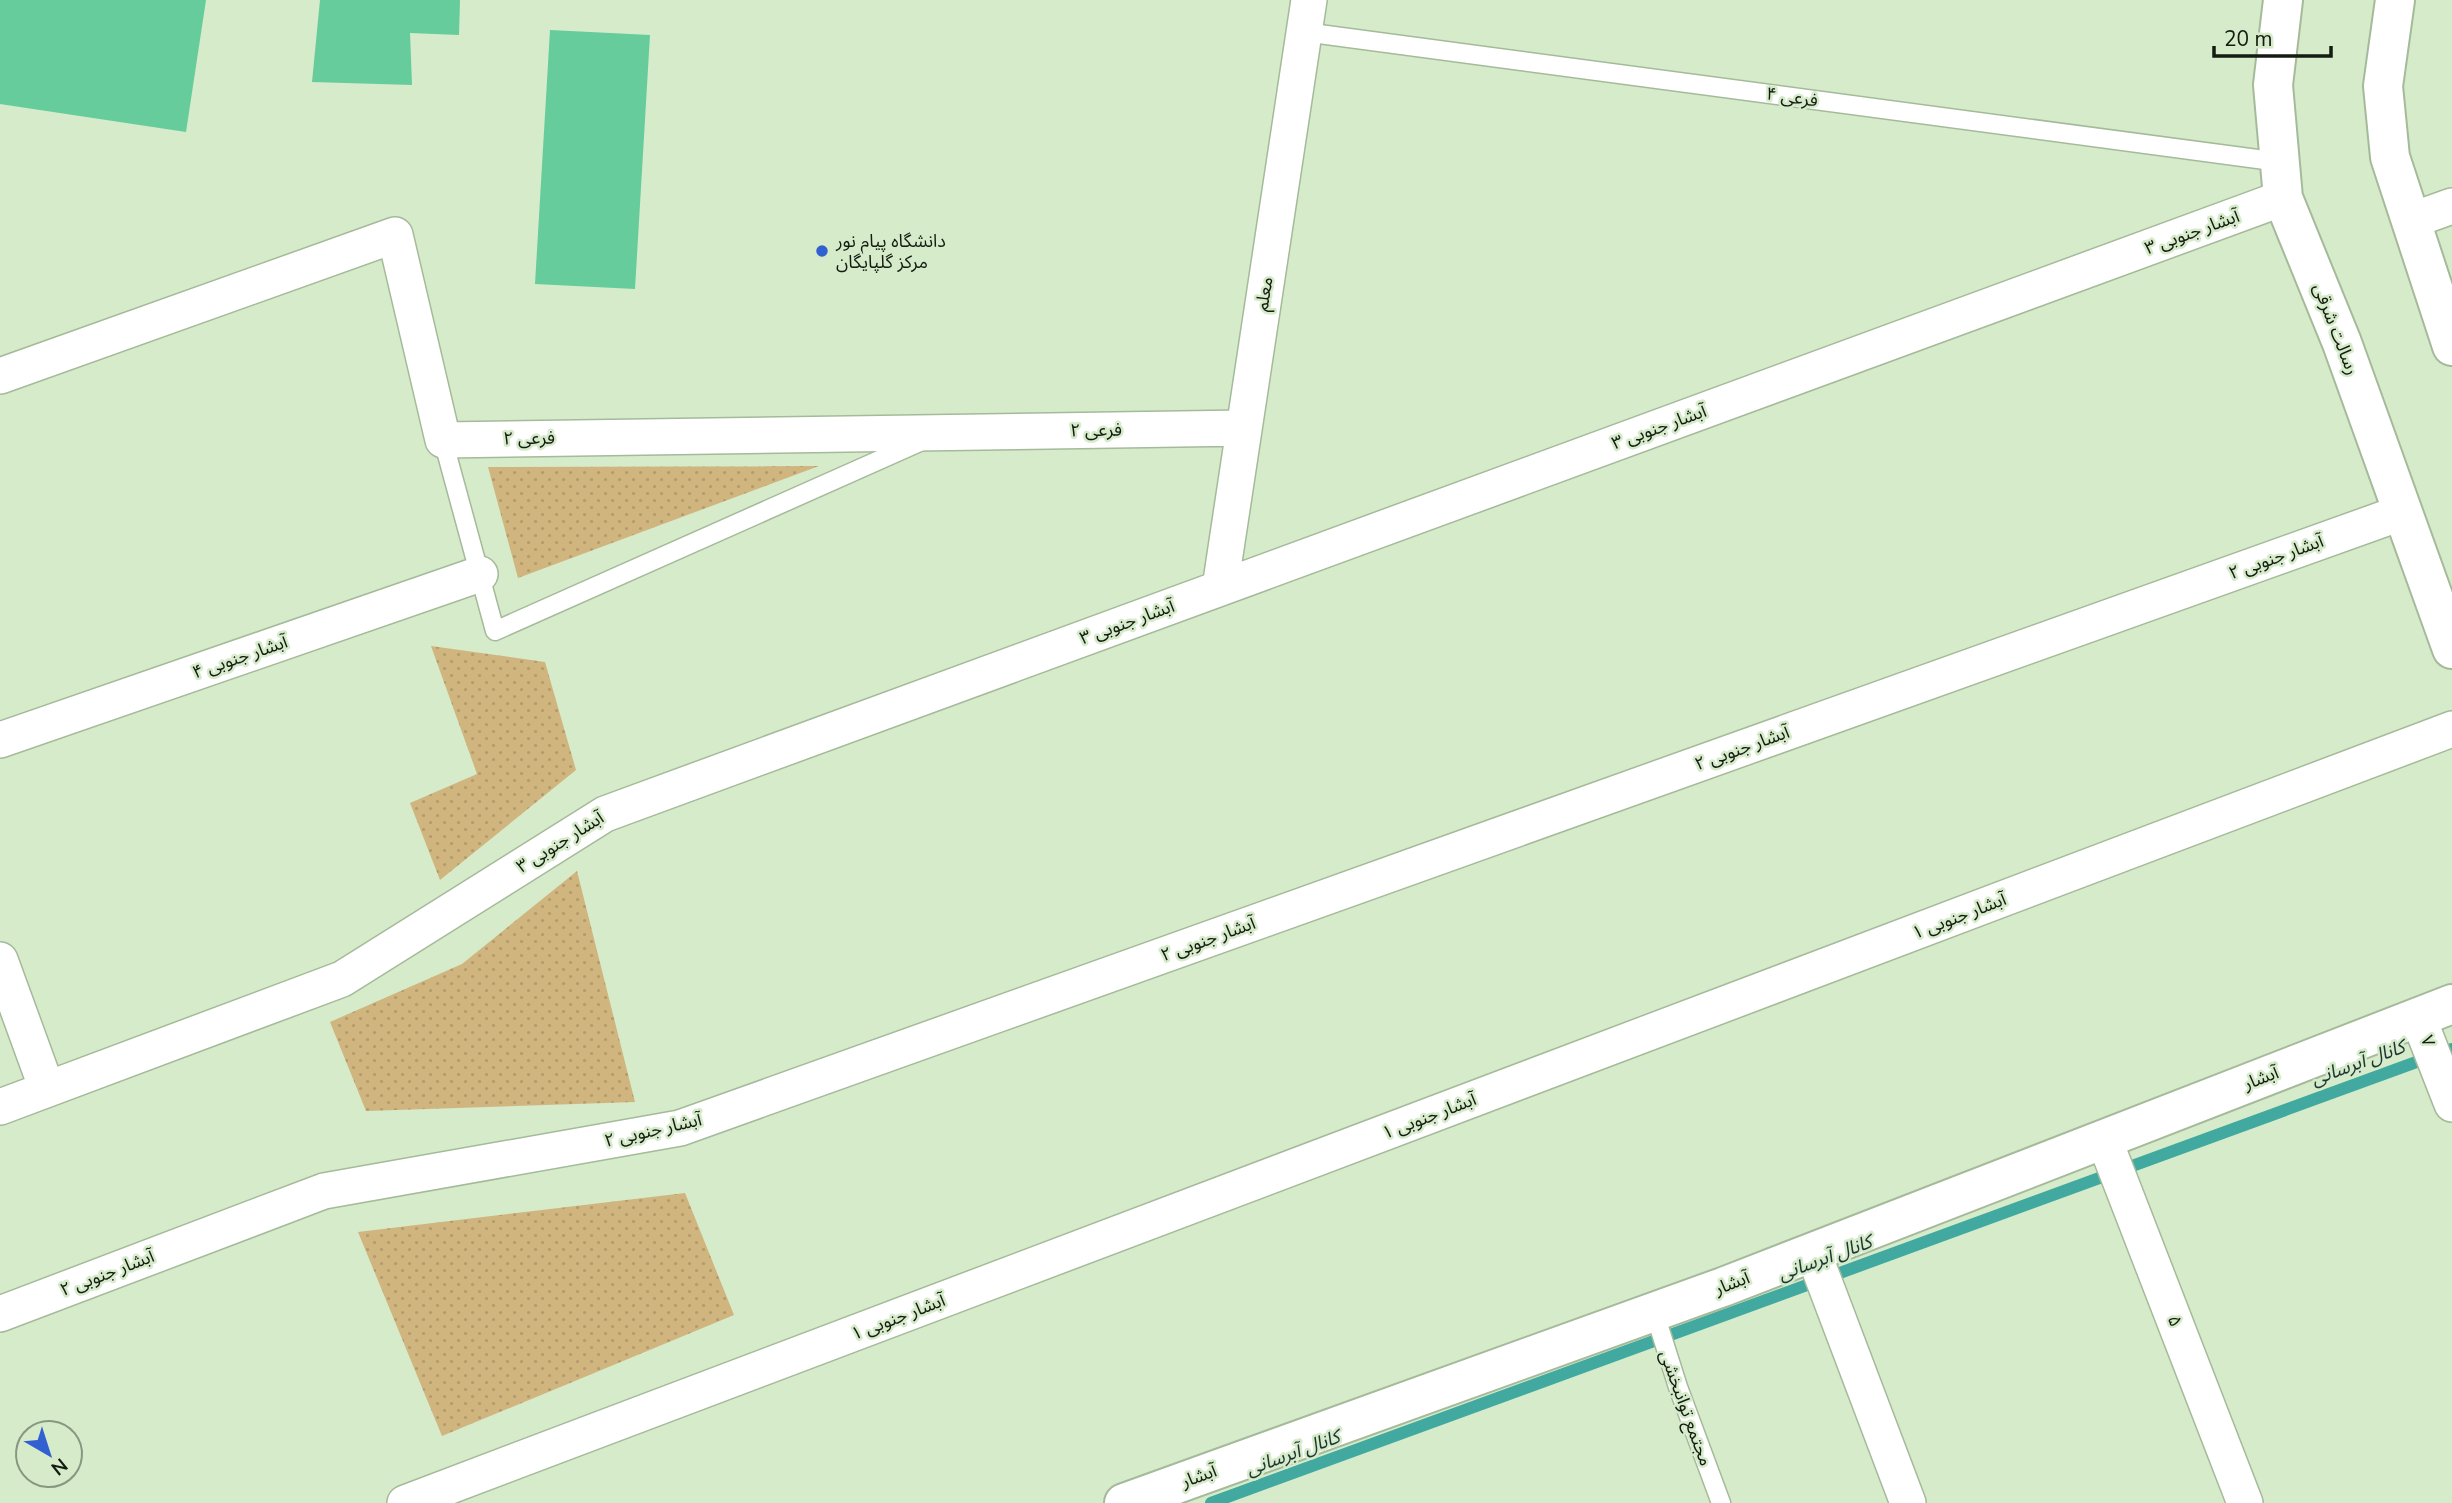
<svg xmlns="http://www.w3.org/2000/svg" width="2452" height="1503" viewBox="0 0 2452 1503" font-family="'Nunito Sans','Noto Sans Arabic',sans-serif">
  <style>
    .park { fill: url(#park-dots) }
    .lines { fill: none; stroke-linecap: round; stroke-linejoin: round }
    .stream { stroke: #41a9a0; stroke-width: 12 }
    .building { fill: #66cc9b }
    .lane-casing { stroke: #a5ba9a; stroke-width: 21 }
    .street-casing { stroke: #a5ba9a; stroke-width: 38 }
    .secondary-casing { stroke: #a5ba9a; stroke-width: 42 }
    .lane { stroke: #fff; stroke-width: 18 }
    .street { stroke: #fff; stroke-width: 35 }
    .secondary { stroke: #fff; stroke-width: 38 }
    .poi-dot { fill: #3360d0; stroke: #d5ebca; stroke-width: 2.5 }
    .labels { text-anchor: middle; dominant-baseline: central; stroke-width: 5; stroke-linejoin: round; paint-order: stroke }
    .street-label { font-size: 18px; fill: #141b10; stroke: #d5ebca }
    .poi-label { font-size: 18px; fill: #141b10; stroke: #d5ebca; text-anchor: start }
    .water-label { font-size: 19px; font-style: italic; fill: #1e3633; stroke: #d5ebca }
  </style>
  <defs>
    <pattern id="park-dots" width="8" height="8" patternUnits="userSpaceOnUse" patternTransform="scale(1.75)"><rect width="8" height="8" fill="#d1b57f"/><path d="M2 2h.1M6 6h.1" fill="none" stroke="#b39b6d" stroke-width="1.8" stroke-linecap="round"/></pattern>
  </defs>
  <rect width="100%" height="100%" fill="#d5ebca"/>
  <path class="park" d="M819,466L518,578L488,467Z
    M431,646L545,662L576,770L440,880L410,803L477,774Z
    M577,871L635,1102L366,1111L330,1022L462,964Z
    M685,1193L734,1315L442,1436L358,1232Z"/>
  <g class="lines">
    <path class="stream" d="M1211,1503L2452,1049"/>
  </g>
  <path class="building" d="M0,0H206L186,132L0,104Z
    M320,0H460L459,35L410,33L412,85L312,82Z
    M550,30L650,35L635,289L535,284Z"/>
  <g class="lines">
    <defs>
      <path id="lane" d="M1304,32L2280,162
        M443,440L495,631L922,441
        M1654,1311L1678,1387L1721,1503"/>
      <path id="street" d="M2410,221L2452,206
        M0,376L395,235L443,440L1244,428
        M1220,588L1309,0
        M0,740L480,574
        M0,960L47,1089
        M2418,1017L2452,1104
        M0,1107L342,979L605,814L2283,198
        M2104,1139L2245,1503
        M1813,1252L1908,1503
        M0,1314L324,1191L680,1128L2403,512
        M405,1503L2452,729"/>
      <path id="secondary" d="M2283,0L2273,85L2283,198L2342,343L2452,649
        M2395,0L2383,86L2390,157L2452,346
        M1124,1503L1723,1287L2452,1004"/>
    </defs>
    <use href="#lane" class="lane-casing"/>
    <use href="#street" class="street-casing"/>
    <use href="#secondary" class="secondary-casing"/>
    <use href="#lane" class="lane"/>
    <use href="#street" class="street"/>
    <use href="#secondary" class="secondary"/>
  </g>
  <circle class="poi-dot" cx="822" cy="251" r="7"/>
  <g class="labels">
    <g class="street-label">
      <text transform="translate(1792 97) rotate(8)">فرعی ۴</text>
      <text transform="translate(2192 232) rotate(-20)">آبشار جنوبی ۳</text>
      <text transform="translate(1264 294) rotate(-81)">معلم</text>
      <text transform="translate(2336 329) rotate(69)">رسالت شرقی</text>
      <text transform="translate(1659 427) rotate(-20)">آبشار جنوبی ۳</text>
      <text transform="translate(1096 430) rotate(-1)">فرعی ۲</text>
      <text transform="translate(529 438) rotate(-1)">فرعی ۲</text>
      <text transform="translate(2276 557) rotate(-20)">آبشار جنوبی ۲</text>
      <text transform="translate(1127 622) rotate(-20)">آبشار جنوبی ۳</text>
      <text transform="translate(240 657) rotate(-19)">آبشار جنوبی ۴</text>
      <text transform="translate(1742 748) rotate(-20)">آبشار جنوبی ۲</text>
      <text transform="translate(560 842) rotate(-32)">آبشار جنوبی ۳</text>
      <text transform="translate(1959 916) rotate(-21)">آبشار جنوبی ۱</text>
      <text transform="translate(1208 939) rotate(-20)">آبشار جنوبی ۲</text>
      <text transform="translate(2428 1041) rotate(69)">۷</text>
      <text transform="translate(2261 1078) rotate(-21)">آبشار</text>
      <text transform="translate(1429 1116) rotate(-21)">آبشار جنوبی ۱</text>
      <text transform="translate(653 1130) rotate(-13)">آبشار جنوبی ۲</text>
      <text transform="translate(107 1273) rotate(-21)">آبشار جنوبی ۲</text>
      <text transform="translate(1732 1283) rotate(-21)">آبشار</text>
      <text transform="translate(898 1317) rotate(-21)">آبشار جنوبی ۱</text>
      <text transform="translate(2175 1321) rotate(69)">۵</text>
      <text transform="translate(1686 1408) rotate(70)">مجتمع توانبخشى</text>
      <text transform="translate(1199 1476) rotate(-20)">آبشار</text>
    </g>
    <g class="poi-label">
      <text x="836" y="241">دانشگاه پیام نور<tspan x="836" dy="21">مرکز گلپایگان</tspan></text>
    </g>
    <g class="water-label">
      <text transform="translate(2358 1063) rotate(-20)">کانال آبرسانی</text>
      <text transform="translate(1825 1258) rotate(-20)">کانال آبرسانی</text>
      <text transform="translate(1293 1453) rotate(-20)">کانال آبرسانی</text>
    </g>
  </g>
  <g transform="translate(49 1454) rotate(141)"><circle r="33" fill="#d5ebca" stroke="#889880" stroke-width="2"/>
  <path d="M0-5L12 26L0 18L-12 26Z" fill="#3360d0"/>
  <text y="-10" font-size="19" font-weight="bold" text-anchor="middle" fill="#141b10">N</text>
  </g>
  <path d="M2214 46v10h117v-10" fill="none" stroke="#141b10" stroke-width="3.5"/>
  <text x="2224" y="46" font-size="21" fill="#141b10" stroke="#d5ebca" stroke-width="5" paint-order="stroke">20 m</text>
</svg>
